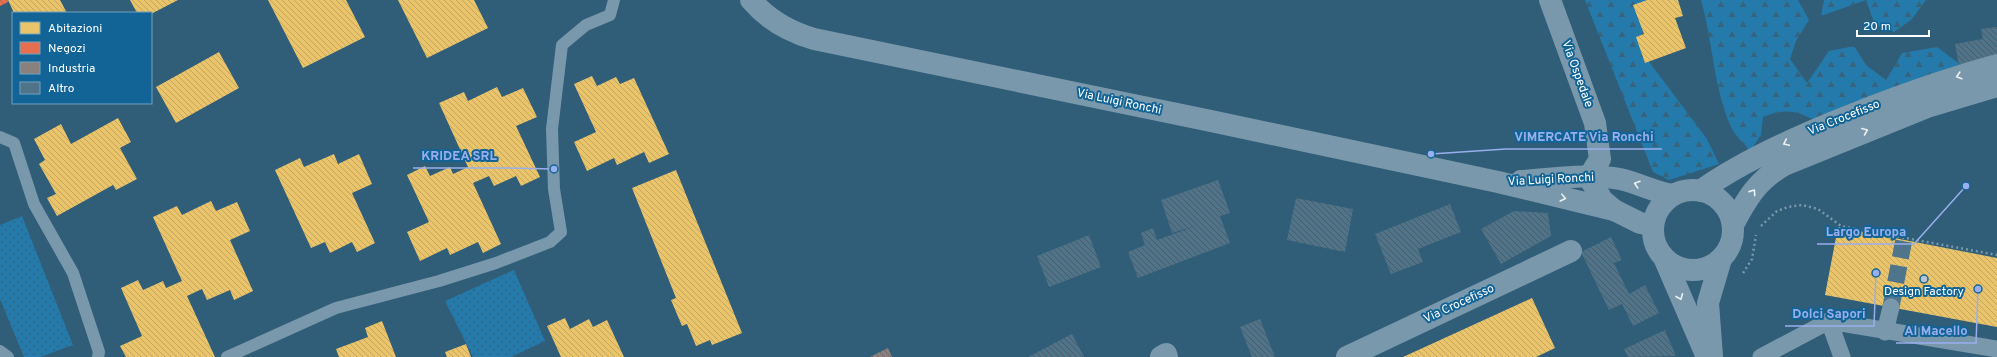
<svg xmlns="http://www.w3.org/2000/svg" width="1997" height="357" viewBox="0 0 1997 357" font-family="Overpass,sans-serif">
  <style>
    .forest { fill: url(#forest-firs) }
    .park { fill: url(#park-dots) }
    .homes { fill: url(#homes-back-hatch) }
    .shops { fill: url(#shops-back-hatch) }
    .industry { fill: url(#industry-back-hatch) }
    .building { fill: url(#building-back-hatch) }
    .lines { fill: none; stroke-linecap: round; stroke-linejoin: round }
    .pedestrian-tunnel { stroke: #4f758c; stroke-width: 17; stroke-dasharray: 17 8; stroke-linecap: butt }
    .path { stroke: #7a98ab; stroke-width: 2.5; stroke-dasharray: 2 3; stroke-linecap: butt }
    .service { stroke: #7a98ab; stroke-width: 12 }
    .pedestrian { stroke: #7a98ab; stroke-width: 17 }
    .minor { stroke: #7a98ab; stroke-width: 22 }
    .tertiary { stroke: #7a98ab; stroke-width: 22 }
    .oneway { stroke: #ebf0f2 }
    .poi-dot { fill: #b7c6d0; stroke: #126496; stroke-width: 1.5 }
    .labels { text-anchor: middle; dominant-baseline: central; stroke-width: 4; stroke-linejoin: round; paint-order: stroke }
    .street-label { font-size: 12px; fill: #fff; stroke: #126496 }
    .poi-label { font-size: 12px; fill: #fff; stroke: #126496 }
    .leader { fill: none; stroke: #99afed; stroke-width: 1.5 }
    .callout-dot { fill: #99afed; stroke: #126496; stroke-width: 1.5 }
    .callout-label { font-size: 13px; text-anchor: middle; font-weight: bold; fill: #99afed; stroke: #126496; stroke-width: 4; stroke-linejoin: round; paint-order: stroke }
  </style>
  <defs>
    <pattern id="forest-firs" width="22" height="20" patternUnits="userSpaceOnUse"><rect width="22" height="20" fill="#237aab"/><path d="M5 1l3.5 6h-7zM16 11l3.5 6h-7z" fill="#38637c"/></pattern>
    <pattern id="park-dots" width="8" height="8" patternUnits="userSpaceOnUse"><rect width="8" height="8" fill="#237aab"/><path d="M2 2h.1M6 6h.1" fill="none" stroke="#38637c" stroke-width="1.8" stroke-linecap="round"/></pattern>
    <pattern id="homes-back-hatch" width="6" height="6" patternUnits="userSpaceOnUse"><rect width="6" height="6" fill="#e9c46a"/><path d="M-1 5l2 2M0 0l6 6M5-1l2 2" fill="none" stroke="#c2a662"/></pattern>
    <pattern id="shops-back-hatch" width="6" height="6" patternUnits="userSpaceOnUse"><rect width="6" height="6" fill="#e76f51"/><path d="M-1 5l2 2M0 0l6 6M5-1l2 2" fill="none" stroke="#b86450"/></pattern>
    <pattern id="industry-back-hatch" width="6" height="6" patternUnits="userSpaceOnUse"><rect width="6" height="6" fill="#8a817c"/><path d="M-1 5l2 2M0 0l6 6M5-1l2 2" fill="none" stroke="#716c69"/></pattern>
    <pattern id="building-back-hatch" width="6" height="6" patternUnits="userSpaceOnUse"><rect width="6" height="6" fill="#4f7388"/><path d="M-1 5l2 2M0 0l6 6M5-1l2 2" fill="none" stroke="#4d5c64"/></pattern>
  </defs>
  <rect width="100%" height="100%" fill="#305d78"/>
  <path class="forest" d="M1585,0H1649L1643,25L1641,51L1707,139L1719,164L1669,180L1653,172Z
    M1701,0H1798L1809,20L1796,41L1790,59L1807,83L1829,51L1854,46L1866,65L1886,80L1902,53L1937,47L1964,67L1820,123C1799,112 1786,107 1763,117L1761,135L1750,151C1744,144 1735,135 1731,127C1713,86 1713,42 1701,0Z
    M1824,0H1926L1911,20L1894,32L1875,25L1866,0L1821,16Z"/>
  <path class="park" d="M22,216L73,345L40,357H24L0,299V225Z
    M514,270L545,341L511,357H473L445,301Z"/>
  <path class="homes" d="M8,0H60L67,13H14Z
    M130,0H178L151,14L137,13Z
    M268,0H346L365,37L303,68Z
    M398,0H474L488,28L427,58Z
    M1647,0H1678L1683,16L1675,18L1686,48L1645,63L1636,37L1644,34L1633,5Z
    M219,52L239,88L176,123L156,87Z
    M592,76L597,86L616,77L620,84L634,78L669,154L649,163L644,152L617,165L614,158L587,171L574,142L596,132L574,84Z
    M497,87L502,97L523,88L537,117L516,126L540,177L521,186L516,176L494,186L489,176L473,183L501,244L483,253L478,242L450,255L447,248L420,261L407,232L429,222L407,175L425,166L430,176L450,167L453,174L468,167L439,103L464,92L468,101Z
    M118,118L131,142L120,148L137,179L116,190L113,185L57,216L47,198L56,194L39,164L45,160L34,139L61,124L71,144Z
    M334,154L338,164L359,154L372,184L352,193L375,243L357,252L352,242L330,253L325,242L311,248L275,170L300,158L304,167Z
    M676,170L742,333L712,345L710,340L696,346L687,324L682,326L671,300L676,298L632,188Z
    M211,201L216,211L237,202L250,231L230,240L253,291L234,300L230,290L207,300L202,289L187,296L215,357H126L120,346L142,336L121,288L138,280L143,290L163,281L166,288L182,281L153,217L177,206L182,215Z
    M1838,227L1997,258V327L1825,295Z
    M1532,298L1555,348L1536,357H1403Z
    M565,318L570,329L589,319L593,327L607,320L624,357H561L547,326Z
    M382,321L396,357H339L336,349L368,337L365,328Z
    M466,344L471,357H447L445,352Z"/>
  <path class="shops" d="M0,0H8V2L0,6Z"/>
  <path class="industry" d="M888,348L892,357H870Z"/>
  <path class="building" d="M1997,27V57L1959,65L1955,44L1983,39L1981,29Z
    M1218,180L1230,213L1220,216L1230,243L1138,278L1128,252L1145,245L1141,233L1153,228L1157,240L1195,226L1172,233L1161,200Z
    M1296,198L1353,209L1345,252L1287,240Z
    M1450,204L1461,232L1418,249L1423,262L1391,274L1375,234Z
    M1514,211L1548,213L1551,236L1501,264L1481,229Z
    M1089,235L1101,267L1049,287L1037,256Z
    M1611,237L1622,260L1614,263L1629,294L1645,285L1659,313L1633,326L1622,304L1609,310L1581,252Z
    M1260,319L1275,357H1252L1240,327Z
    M1665,330L1676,356L1628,357L1624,349Z
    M1072,334L1084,357H1028Z"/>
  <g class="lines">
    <path class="pedestrian-tunnel" d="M1891,307L1904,239"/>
    <path class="path" d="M1761,226L1777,211L1788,207L1802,205L1818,209L1841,226L1997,255
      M1743,273L1752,259L1756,235"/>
    <path class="service" d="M0,137L14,143L34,204L73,273L99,352L98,357
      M0,351L8,357
      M227,357L336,308L439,281L496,263L550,242L561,232L554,189L552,129L562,45L586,25L610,15L614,0"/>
    <path class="pedestrian" d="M1829,321L1842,357
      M1885,332L1891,307
      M1761,357L1829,321L1997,349"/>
    <path class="minor" d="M1550,0L1595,123L1600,159L1589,177L1602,200L1614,210
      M1665,260L1707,357
      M1712,356L1708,303L1721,259
      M1161,357L1166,354L1167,357
      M1347,357L1571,251"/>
    <path class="tertiary" d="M751,0C768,20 790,32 814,39L1211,121L1498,182L1614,210L1640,223L1652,225
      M1521,181C1554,179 1588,173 1620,179C1639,183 1655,193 1674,195
      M1653 230a40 40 0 1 1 80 0a40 40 0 1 1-80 0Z
      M1700,191C1740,163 1784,143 1829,124C1884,101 1939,81 1997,65
      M1733,225C1747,198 1757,181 1784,165L1927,107L1997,86"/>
  </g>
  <defs><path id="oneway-chevron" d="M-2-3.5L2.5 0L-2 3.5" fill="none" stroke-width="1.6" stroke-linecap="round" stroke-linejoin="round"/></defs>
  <g class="oneway">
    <use href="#oneway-chevron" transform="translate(1959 76) rotate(163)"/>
    <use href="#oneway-chevron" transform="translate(1865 131) rotate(-22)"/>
    <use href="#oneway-chevron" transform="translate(1786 143) rotate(155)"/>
    <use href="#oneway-chevron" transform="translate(1637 184) rotate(-162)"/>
    <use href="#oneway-chevron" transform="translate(1753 192) rotate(-55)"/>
    <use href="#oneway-chevron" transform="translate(1563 198) rotate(14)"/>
    <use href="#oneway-chevron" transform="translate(1680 297) rotate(68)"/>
  </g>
  <circle class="poi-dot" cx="1924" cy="279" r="4"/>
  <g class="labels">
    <g class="street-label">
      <text transform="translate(1577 74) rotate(70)">Via Ospedale</text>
      <text transform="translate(1119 102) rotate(12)">Via Luigi Ronchi</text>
      <text transform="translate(1844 118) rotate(-22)">Via Crocefisso</text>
      <text transform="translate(1551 180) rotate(-3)">Via Luigi Ronchi</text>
      <text transform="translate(1459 304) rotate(-25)">Via Crocefisso</text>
    </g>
    <g class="poi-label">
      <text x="1924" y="292">Design Factory</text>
    </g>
  </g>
  <path class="leader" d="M1431 154L1506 149H1662M554 169L505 168H413M1966 186L1914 244H1817M1876 273L1874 326H1785M1978 289L1976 343H1896"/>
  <g class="callout-dot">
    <circle cx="1431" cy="154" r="4"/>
    <circle cx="554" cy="169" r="4"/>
    <circle cx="1966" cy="186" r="4"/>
    <circle cx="1876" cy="273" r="4"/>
    <circle cx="1978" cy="289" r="4"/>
  </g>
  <g class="callout-label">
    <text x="1584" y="141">VIMERCATE Via Ronchi</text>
    <text x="459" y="160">KRIDEA SRL</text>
    <text x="1866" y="236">Largo Europa</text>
    <text x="1829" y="318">Dolci Sapori</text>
    <text x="1936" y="335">Al Macello</text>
  </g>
  <rect x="12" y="12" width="140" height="92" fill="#126496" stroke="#71a2c0"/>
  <rect x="20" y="22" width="20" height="12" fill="#e9c46a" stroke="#71a2c0"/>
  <text x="48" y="32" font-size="12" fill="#ffffff">Abitazioni</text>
  <rect x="20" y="42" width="20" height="12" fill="#e76f51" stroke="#71a2c0"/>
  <text x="48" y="52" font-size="12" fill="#ffffff">Negozi</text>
  <rect x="20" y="62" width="20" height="12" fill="#8a817c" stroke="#71a2c0"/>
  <text x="48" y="72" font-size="12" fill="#ffffff">Industria</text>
  <rect x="20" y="82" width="20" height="12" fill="#4f7388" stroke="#71a2c0"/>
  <text x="48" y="92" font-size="12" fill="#ffffff">Altro</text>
  <path d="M1857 30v6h72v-6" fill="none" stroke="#ffffff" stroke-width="2"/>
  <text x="1863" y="30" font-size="12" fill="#ffffff" stroke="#126496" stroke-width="3" paint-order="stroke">20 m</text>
</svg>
